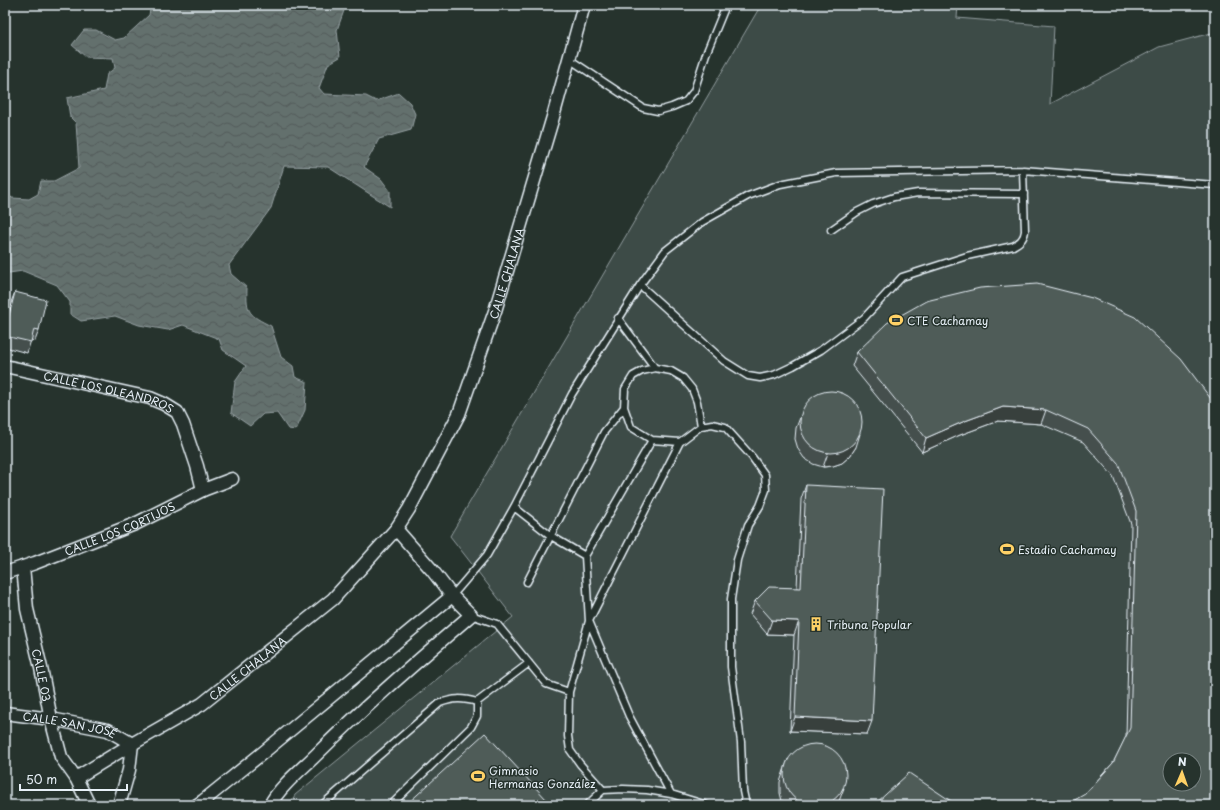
<svg xmlns="http://www.w3.org/2000/svg" width="1220" height="810" viewBox="0 0 1220 810" font-family="'Playpen Sans',sans-serif">
  <style>
    .garden { fill: #3e4b47; stroke: #939ea0; fill-rule: evenodd }
    .water { fill: url(#water-waves); stroke: #98a3a5 }
    .lines { fill: none; stroke-linecap: round; stroke-linejoin: round }
    .service-casing { stroke: #e8f1f8; stroke-width: 9 }
    .minor-casing { stroke: #e8f1f8; stroke-width: 15 }
    .service { stroke: #26332d; stroke-width: 6 }
    .minor { stroke: #26332d; stroke-width: 12 }
    .wall { fill: #454f4d; stroke: #e8f1f8 }
    .shaded-wall { fill: #38403e; stroke: #e8f1f8 }
    .building { fill: #505c59; stroke: #e8f1f8; fill-rule: evenodd }
    .labels { text-anchor: middle; dominant-baseline: central; stroke-width: 3; stroke-linejoin: round; paint-order: stroke }
    .street-label { font-size: 11px; fill: #e8f1f8; stroke: #26332d }
    .poi-label { font-size: 11px; fill: #e8f1f8; stroke: #26332d; text-anchor: start }
  </style>
  <defs>
    <pattern id="water-waves" width="16" height="10" patternUnits="userSpaceOnUse"><rect width="16" height="10" fill="#636f6d"/><path d="M0 5q4-4 8 0t8 0" fill="none" stroke="#535a5a"/></pattern>
  </defs>
  <rect width="100%" height="100%" fill="#26332d"/>
  <filter id="ink" filterUnits="userSpaceOnUse"><feTurbulence type="fractalNoise" baseFrequency=".025" numOctaves="2"/><feDisplacementMap in="SourceGraphic" scale="8" xChannelSelector="R" yChannelSelector="G"/><feConvolveMatrix kernelMatrix="1 2 1 2 8 2 1 2 1" color-interpolation-filters="sRGB"/></filter>
  <g filter="url(#ink)">
    <path class="garden" d="M761,5H958L957,18L1054,26L1050,104L1159,47L1215,32V805H289L295,795L513,617L450,536ZM1170,760H1194V784H1170Z"/>
    <path class="water" d="M151,5H346L337,30L340,57L328,64L319,88L324,94L366,96L376,101L399,93L410,103L415,114L411,130L379,139L364,167L381,179L390,191V207L328,167L284,166L271,208L229,265L231,274L247,288C246,313 249,315 271,326L281,357L293,366L295,377L307,382L305,410L296,430L288,429L277,413L263,414L250,426L231,413L235,382L246,366L223,350L219,339L183,325L168,330L139,325L115,316L81,321L70,314V302L57,285L23,271L9,273L5,271V191L12,198L29,199L38,194L41,181H54L79,168L76,123L70,117L67,98L104,90L107,74L115,68L113,58L86,57L72,45L84,30H96L115,40L124,38L149,15Z"/>
    <g class="lines">
      <defs>
        <path id="service" d="M569,59L643,108L658,111L672,107L686,101L694,91L706,54L726,5
          M831,230L857,212L873,204L894,197L918,193L1024,194
          M640,285L724,361L748,376L760,378L774,375L793,366L821,350L864,318L902,277L967,256L1013,246C1020,242 1024,239 1025,231L1023,170
          M618,318L655,368
          M652,440L585,556L589,621L629,716L671,794
          M680,442L652,440L631,427L624,407L625,389L633,376L642,371L655,368L671,371L683,378L692,389L697,402L701,426
          M514,507L551,536L585,556
          M527,582L604,432L624,407
          M452,596L487,555L514,507L572,394L640,285L665,251L702,222L748,196L780,184L836,173L1023,170L1215,185
          M471,615L497,624L546,684L569,692
          M603,790L580,764L570,750L568,736L569,692L589,621L680,442L701,426L712,424L725,427L752,457L765,475L766,490L760,506L748,525L737,560L731,599V667L741,742L743,791L746,805
          M322,805L440,703C454,698 462,698 477,702L529,663
          M391,805L471,727L477,716V702
          M587,805L603,790L623,789L647,790L671,794L707,805"/>
        <g id="minor">
          <path id="s1" d="M5,366L150,398L164,404L177,412L183,424L197,466L203,490"/>
          <path id="s2" d="M23,567L27,609L41,668L51,719L61,757L76,778L89,805"/>
          <path id="s3" d="M5,573L35,563L135,524L203,490L232,479"/>
          <path id="s4" d="M5,713L51,719L108,730L132,744L129,770L119,805"/>
          <path id="s5" d="M76,778L132,744L202,704L333,599L396,529L409,509L459,414L495,311L553,117L584,5"/>
          <path d="M197,805L203,801L265,751L452,596"/>
          <path d="M270,805C280,786 302,769 317,754C366,705 419,660 471,615L452,596L432,570L396,529"/>
        </g>
      </defs>
      <use href="#service" class="service-casing"/>
      <use href="#minor" class="minor-casing"/>
      <use href="#service" class="service"/>
      <use href="#minor" class="minor"/>
    </g>
    <path class="wall" d="M15,292L39,330L35,341L31,340L27,353L5,347V327L11,302Z
      M1092,298L1215,805L1085,794L1113,763L1126,737L1131,524L1113,476L1083,442L1041,424L998,421L960,435L922,452L852,366L857,352Z
      M801,415L856,447L850,456L842,463L833,466L823,467L813,464L804,458L798,449L795,439L796,428Z
      M806,485L867,734L790,731L794,635L767,634L750,614L755,601L797,588L801,499Z
      M788,759L839,801L836,805H784L782,801L780,793V782Z"/>
    <path class="shaded-wall" d="M1003,407L1046,410L1041,424L998,421L960,435L922,452L926,438L965,421Z
      M860,434L856,447L850,456L842,463L833,466L823,467L828,453Z
      M772,620L799,621L794,635L767,634Z
      M795,717L872,721L867,734L790,731Z
      M844,788L839,801L836,805H823Z
      M547,800L546,805H542Z"/>
    <path class="building" d="M1037,284L1092,298L1135,317L1181,359L1214,403L1215,407V805H1066L1085,794L1113,763L1130,728L1136,511L1118,463L1088,429L1046,410L1003,407L965,421L926,438L857,352L887,323L926,301L980,288ZM1170,760H1194V784H1170Z
      M15,292L46,300L39,330L34,329L31,342L5,336V331Z
      M800 422a31 31 0 1 1 62 0a31 31 0 1 1-62 0Z
      M806,485L883,489L872,721L795,717L799,621L772,620L755,601L769,587L801,588Z
      M485,733L547,800L542,805H406Z
      M784 775a31 31 0 1 1 62 0a31 31 0 1 1-62 0Z
      M909,773L957,805H874Z"/>
  </g>
  <defs>
    <symbol id="stadium-bare" viewBox="-9 -9 18 18"><path d="M0-5a6.5 5 0 1 0 0 10a6.5 5 0 1 0 0-10ZM-3.5-1.8h7v3.6h-7Z" fill="#ffd166" stroke="#26332d" stroke-width="2.5" paint-order="stroke"/></symbol>
    <symbol id="building-bare" viewBox="-9 -9 18 18"><path d="M-4-6H4V6H1V3H-1V6H-4ZM-2.5-4.3h1.7v1.8h-1.7ZM.8-4.3h1.7v1.8H.8ZM-2.5-1h1.7V.8h-1.7ZM.8-1h1.7V.8H.8Z" fill="#ffd166" stroke="#26332d" stroke-width="2.5" paint-order="stroke"/></symbol>
  </defs>
  <g fill-rule="evenodd">
    <use href="#stadium-bare" x="886" y="310" width="20" height="20"/>
    <use href="#stadium-bare" x="997" y="539" width="20" height="20"/>
    <use href="#building-bare" x="806" y="614" width="20" height="20"/>
    <use href="#stadium-bare" x="468" y="766" width="20" height="20"/>
  </g>
  <g class="labels">
    <g class="street-label">
      <text stroke="none"><textPath href="#s5" startOffset="688">CALLE CHALANA</textPath></text>
      <text stroke="none"><textPath href="#s1" startOffset="107">CALLE LOS OLEANDROS</textPath></text>
      <text stroke="none"><textPath href="#s3" startOffset="123">CALLE LOS CORTIJOS</textPath></text>
      <text stroke="none"><textPath href="#s5" startOffset="204">CALLE CHALANA</textPath></text>
      <text stroke="none"><textPath href="#s2" startOffset="110">CALLE 03</textPath></text>
      <text stroke="none"><textPath href="#s4" startOffset="66">CALLE SAN JOSÉ</textPath></text>
    </g>
    <g class="poi-label">
      <text x="907" y="320">CTE Cachamay</text>
      <text x="1018" y="549">Estadio Cachamay</text>
      <text x="827" y="624">Tribuna Popular</text>
      <text x="489" y="770">Gimnasio<tspan x="489" dy="13">Hermanas González</tspan></text>
    </g>
  </g>
  <rect width="1220" height="810" fill="none" stroke="#26332d" stroke-width="20"/>
  <rect x="10" y="10" width="1200" height="790" fill="none" stroke="#e8f1f8" stroke-width="1.5" filter="url(#ink)"/>
  <g transform="translate(1182 772) rotate(2)"><circle r="19" fill="#26332d" stroke="#747f7e"/>
  <path d="M0-3L7 15L0 10L-7 15Z" fill="#ffd166"/>
  <text y="-6" font-size="11" font-weight="bold" text-anchor="middle" fill="#e8f1f8">N</text>
  </g>
  <path d="M20 784v6h107v-6" fill="none" stroke="#e8f1f8" stroke-width="2"/>
  <text x="26" y="784" font-size="12" fill="#e8f1f8" stroke="#26332d" stroke-width="3" paint-order="stroke">50 m</text>
</svg>
